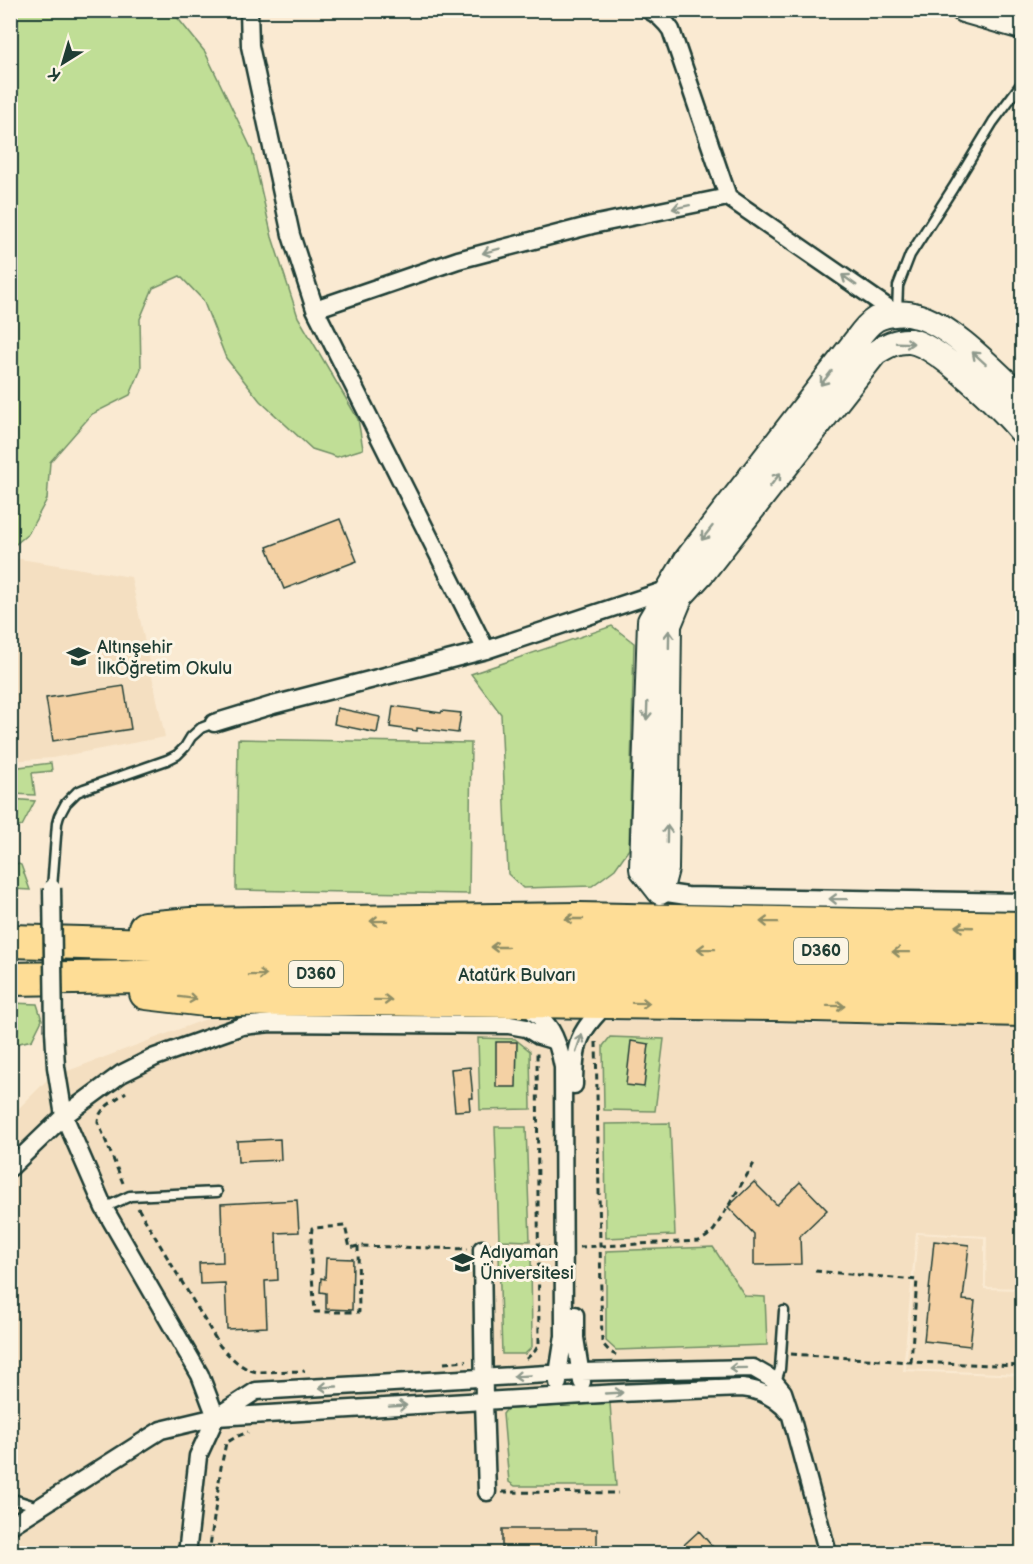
<svg xmlns="http://www.w3.org/2000/svg" width="1033" height="1564" viewBox="0 0 1033 1564" font-family="'Balsamiq Sans',sans-serif">
  <style>
    .built { fill: #f4dfc1 }
    .green { fill: #c0de96; stroke: #708e65; stroke-width: 1.5 }
    .building { fill: #f4d1a4; stroke: #1f3d34; stroke-width: 1.5 }
    .lines { fill: none; stroke-linecap: round; stroke-linejoin: round }
    .lane-casing { stroke: #1f3d34; stroke-width: 13 }
    .street-casing { stroke: #1f3d34; stroke-width: 21 }
    .secondary-casing { stroke: #1f3d34; stroke-width: 28 }
    .highway-casing { stroke: #1f3d34; stroke-width: 36 }
    .path { stroke: #1f3d34; stroke-width: 3; stroke-dasharray: 6 4.5; stroke-linecap: butt }
    .lane { stroke: #fcf5e5; stroke-width: 8 }
    .street { stroke: #fcf5e5; stroke-width: 16 }
    .secondary { stroke: #fcf5e5; stroke-width: 24 }
    .highway { stroke: #fedd96; stroke-width: 32 }
    .street-bridge-casing { stroke: #1f3d34; stroke-width: 21; stroke-linecap: butt }
    .street-bridge { stroke: #fcf5e5; stroke-width: 16 }
    .oneway { stroke: #8e998c }
    .oneway2 { stroke: #8e8d65 }
    .labels { text-anchor: middle; dominant-baseline: central; stroke-width: 6; stroke-linejoin: round; paint-order: stroke }
    .shield { fill: #fcf5e5; stroke: #617469; stroke-width: 1.5 }
    .shield-label { font-size: 16px; font-weight: bold; fill: #1f3d34 }
    .poi-label { font-size: 18px; fill: #1f3d34; stroke: #fcf5e5; text-anchor: start }
    .street-label { font-size: 18px; fill: #1f3d34; stroke: #fcf5e5 }
  </style>
  <rect width="100%" height="100%" fill="#faead2"/>
  <filter id="ink" filterUnits="userSpaceOnUse"><feTurbulence type="fractalNoise" baseFrequency=".0167" numOctaves="2"/><feDisplacementMap in="SourceGraphic" scale="12" xChannelSelector="R" yChannelSelector="G"/><feConvolveMatrix kernelMatrix="1 2 1 2 8 2 1 2 1" color-interpolation-filters="sRGB"/></filter>
  <g filter="url(#ink)">
    <path class="built" d="M14,558L131,577L165,737L52,758L11,761L10,564Z
      M217,1015L1022,1027V1288L986,1287L987,1236L916,1232L903,1371L1022,1376V1553L11,1554V1116L49,1078Z
      M918,1234L984,1238V1289L1022,1290V1374L906,1369Z"/>
    <path class="green" d="M11,10L172,11L205,52L252,150L272,237L298,317L358,419L363,449L337,457L312,449L260,401L226,358L203,300L180,276L153,288L140,319L141,369L130,395L92,414L50,462L47,499L28,534L11,548Z
      M612,626L634,643L629,849L615,869L592,886L523,888L508,874L501,714L471,674Z
      M238,739L471,743L469,894L236,890Z
      M51,763L52,771L32,773L35,795L11,794V768Z
      M11,799L35,801L22,826L11,830Z
      M11,861L21,865L30,890L11,889Z
      M11,1003L37,1004L42,1020L32,1040L11,1045Z
      M610,1037L664,1039L655,1111L604,1110L603,1046Z
      M478,1038L515,1039L530,1051L531,1109L480,1110Z
      M670,1123L675,1235L606,1238L605,1124Z
      M495,1127H526L530,1241L499,1240Z
      M713,1247L745,1296L765,1297L767,1345L616,1350L606,1341V1251Z
      M531,1254L532,1347L525,1354H502L499,1255Z
      M610,1403L616,1486H515L509,1482L503,1414L507,1409Z"/>
    <path class="building" d="M340,519L357,561L284,589L267,547Z
      M124,686L131,729L53,741L46,698Z
      M393,706L441,713L442,711L461,713L458,733L417,728V731L390,727Z
      M337,708L380,717L377,733L334,724Z
      M631,1041L649,1044L644,1087L626,1085Z
      M496,1042H517L516,1087H496Z
      M470,1067L473,1098H469L470,1110L455,1111L451,1069Z
      M280,1139L281,1160L238,1162L237,1141Z
      M754,1182L777,1205L800,1182L827,1210L800,1236L801,1264L754,1265V1234L728,1207Z
      M297,1200L299,1232L276,1233L278,1280L265,1281L267,1327L227,1329L225,1283L200,1284L199,1263L223,1262L221,1204Z
      M934,1241L969,1245L963,1300L975,1301L970,1346L924,1341Z
      M326,1258L353,1259L352,1310L326,1309V1293L320,1292L321,1278L325,1279Z
      M502,1529H597V1554H502Z
      M699,1531L719,1554H674Z"/>
    <g class="lines">
      <defs>
        <path id="lane" d="M897,311L898,286L910,255L953,188L993,122L1022,83
          M52,888L57,823L59,816L66,803L77,792L84,789L167,760L177,755L185,747L191,737L201,728L214,723
          M104,1208L130,1196L217,1192
          M775,1385L780,1369L784,1311
          M10,1498L38,1507"/>
        <path id="street" d="M249,10L250,46L291,235L315,309L486,650
          M649,10C659,15 665,21 671,30L728,197
          M315,309L458,260L592,225L728,197L897,314
          M214,723L273,705L486,650L669,589L672,591
          M660,892L687,896L1022,902
          M523,1004C550,1022 557,1035 563,1067L564,1336L558,1374V1383
          M54,1030L56,1067L64,1116L104,1208L200,1375L216,1417
          M574,1085C574,1045 578,1031 608,1003
          M10,1168L64,1116L121,1074L155,1057L242,1026L271,1023L509,1025L526,1028L539,1036L556,1041
          M482,1249L484,1401L487,1492
          M575,1315V1338L582,1382
          M10,1526L161,1430L216,1417L618,1393L742,1388C762,1390 777,1398 789,1413
          M187,1554L198,1456L216,1417L256,1391L581,1372L753,1368L772,1379L783,1392L791,1416L828,1554"/>
        <path id="secondary" d="M963,10L1022,27
          M660,892L642,869L650,621L687,559L857,339C862,332 868,324 876,319C888,313 905,312 917,316C951,325 996,373 1022,397
          M660,892L666,869L669,625L681,596L704,571L875,353C886,346 896,340 910,341C938,345 1003,409 1022,432"/>
        <path id="highway" d="M145,928L191,924L579,919L1022,928
          M10,941L224,947L620,948L1022,954
          M10,979L328,974L621,975L1022,984
          M146,993L205,1000L360,999L773,1004L1022,1010"/>
      </defs>
      <use href="#lane" class="lane-casing"/>
      <use href="#street" class="street-casing"/>
      <use href="#secondary" class="secondary-casing"/>
      <use href="#highway" class="highway-casing"/>
      <path class="path" d="M596,1042L602,1343L610,1352L616,1355
        M123,1183L98,1122C98,1108 116,1100 126,1092
        M138,1208L220,1346C231,1357 241,1369 257,1372L305,1371
        M358,1246L359,1312H315C313,1284 309,1256 312,1228L345,1226L350,1248L358,1246L468,1249
        M579,1247L699,1241L706,1237L714,1230L756,1160
        M496,1249L549,1247
        M815,1271L917,1280L911,1362
        M791,1354L911,1362L1022,1366
        M526,1359L535,1351L539,1344L537,1050
        M444,1363L466,1361
        M502,1492L618,1493
        M209,1554L221,1467L226,1443L236,1437L248,1432"/>
      <use href="#lane" class="lane"/>
      <use href="#street" class="street"/>
      <use href="#secondary" class="secondary"/>
      <use href="#highway" class="highway"/>
      <defs>
        <path id="street-bridge" d="M52,888L54,1030"/>
      </defs>
      <use href="#street-bridge" class="street-bridge-casing"/>
      <use href="#street-bridge" class="street-bridge"/>
    </g>
    <defs><path id="oneway-shaft" d="M-6 0H5M1.5-3L5.5 0L1.5 3" fill="none" stroke-width="1.6" stroke-linecap="round" stroke-linejoin="round" transform="scale(1.5)"/></defs>
    <g class="oneway">
      <use href="#oneway-shaft" transform="translate(681 207) rotate(168)"/>
      <use href="#oneway-shaft" transform="translate(491 251) rotate(165)"/>
      <use href="#oneway-shaft" transform="translate(849 280) rotate(-145)"/>
      <use href="#oneway-shaft" transform="translate(905 343) rotate(2)"/>
      <use href="#oneway-shaft" transform="translate(979 358) rotate(-138)"/>
      <use href="#oneway-shaft" transform="translate(826 378) rotate(128)"/>
      <use href="#oneway-shaft" transform="translate(775 480) rotate(-52)"/>
      <use href="#oneway-shaft" transform="translate(707 533) rotate(128)"/>
      <use href="#oneway-shaft" transform="translate(669 639) rotate(-89)"/>
      <use href="#oneway-shaft" transform="translate(647 711) rotate(92)"/>
      <use href="#oneway-shaft" transform="translate(667 834) rotate(-89)"/>
      <use href="#oneway-shaft" transform="translate(838 899) rotate(-179)"/>
      <use href="#oneway-shaft" transform="translate(579 1043) rotate(-71)"/>
      <use href="#oneway-shaft" transform="translate(738 1368) rotate(179)"/>
      <use href="#oneway-shaft" transform="translate(522 1376) rotate(176)"/>
      <use href="#oneway-shaft" transform="translate(328 1387) rotate(177)"/>
      <use href="#oneway-shaft" transform="translate(614 1393) rotate(-3)"/>
      <use href="#oneway-shaft" transform="translate(398 1406) rotate(-4)"/>
    </g>
    <g class="oneway2">
      <use href="#oneway-shaft" transform="translate(574 919) rotate(180)"/>
      <use href="#oneway-shaft" transform="translate(379 921) rotate(179)"/>
      <use href="#oneway-shaft" transform="translate(769 922) rotate(-179)"/>
      <use href="#oneway-shaft" transform="translate(964 927) rotate(-178)"/>
      <use href="#oneway-shaft" transform="translate(499 947) rotate(-180)"/>
      <use href="#oneway-shaft" transform="translate(706 949) rotate(-179)"/>
      <use href="#oneway-shaft" transform="translate(901 952) rotate(-179)"/>
      <use href="#oneway-shaft" transform="translate(258 975) rotate(-1)"/>
      <use href="#oneway-shaft" transform="translate(188 998) rotate(7)"/>
      <use href="#oneway-shaft" transform="translate(383 1000) rotate(1)"/>
      <use href="#oneway-shaft" transform="translate(641 1003) rotate(1)"/>
      <use href="#oneway-shaft" transform="translate(836 1006) rotate(1)"/>
    </g>
  </g>
  <defs>
    <symbol id="school-bare" viewBox="-9 -9 18 18"><path d="M0-5L7-2L0 1L-7-2ZM-4 1L0 2.5L4 1V4Q0 6-4 4Z" fill="#1f3d34" stroke="#fcf5e5" stroke-width="2.5" paint-order="stroke"/></symbol>
    <symbol id="university-bare" viewBox="-9 -9 18 18"><path d="M0-5L7-2L0 1L-7-2ZM-4 1L0 2.5L4 1V4Q0 6-4 4Z" fill="#1f3d34" stroke="#fcf5e5" stroke-width="2.5" paint-order="stroke"/></symbol>
  </defs>
  <g fill-rule="evenodd">
    <use href="#school-bare" x="62" y="640" width="33" height="33"/>
    <use href="#university-bare" x="446" y="1246" width="33" height="33"/>
  </g>
  <g class="labels">
    <g class="shield">
      <rect x="794" y="938" width="54" height="26" rx="4.5"/>
      <rect x="289" y="961" width="54" height="26" rx="4.5"/>
    </g>
    <g class="shield-label">
      <text x="821" y="951">D360</text>
      <text x="316" y="974">D360</text>
    </g>
    <g class="poi-label">
      <text x="97" y="647">Altınşehir<tspan x="97" dy="21">İlkÖğretim Okulu</tspan></text>
      <text x="480" y="1252">Adıyaman<tspan x="480" dy="21">Üniversitesi</tspan></text>
    </g>
    <g class="street-label">
      <text x="517" y="975">Atatürk Bulvarı</text>
    </g>
  </g>
  <rect width="1033" height="1564" fill="none" stroke="#fcf5e5" stroke-width="36"/>
  <rect x="18" y="18" width="997" height="1528" fill="none" stroke="#1f3d34" stroke-width="2" filter="url(#ink)"/>
  <g transform="translate(63 63) rotate(217)" stroke="#fcf5e5" stroke-width="4.5" paint-order="stroke">
  <path d="M0-4.5L10 22L0 15L-10 22Z" fill="#1f3d34"/>
  <text y="-9" font-size="16" font-weight="bold" text-anchor="middle" fill="#1f3d34">K</text>
  </g>
</svg>
